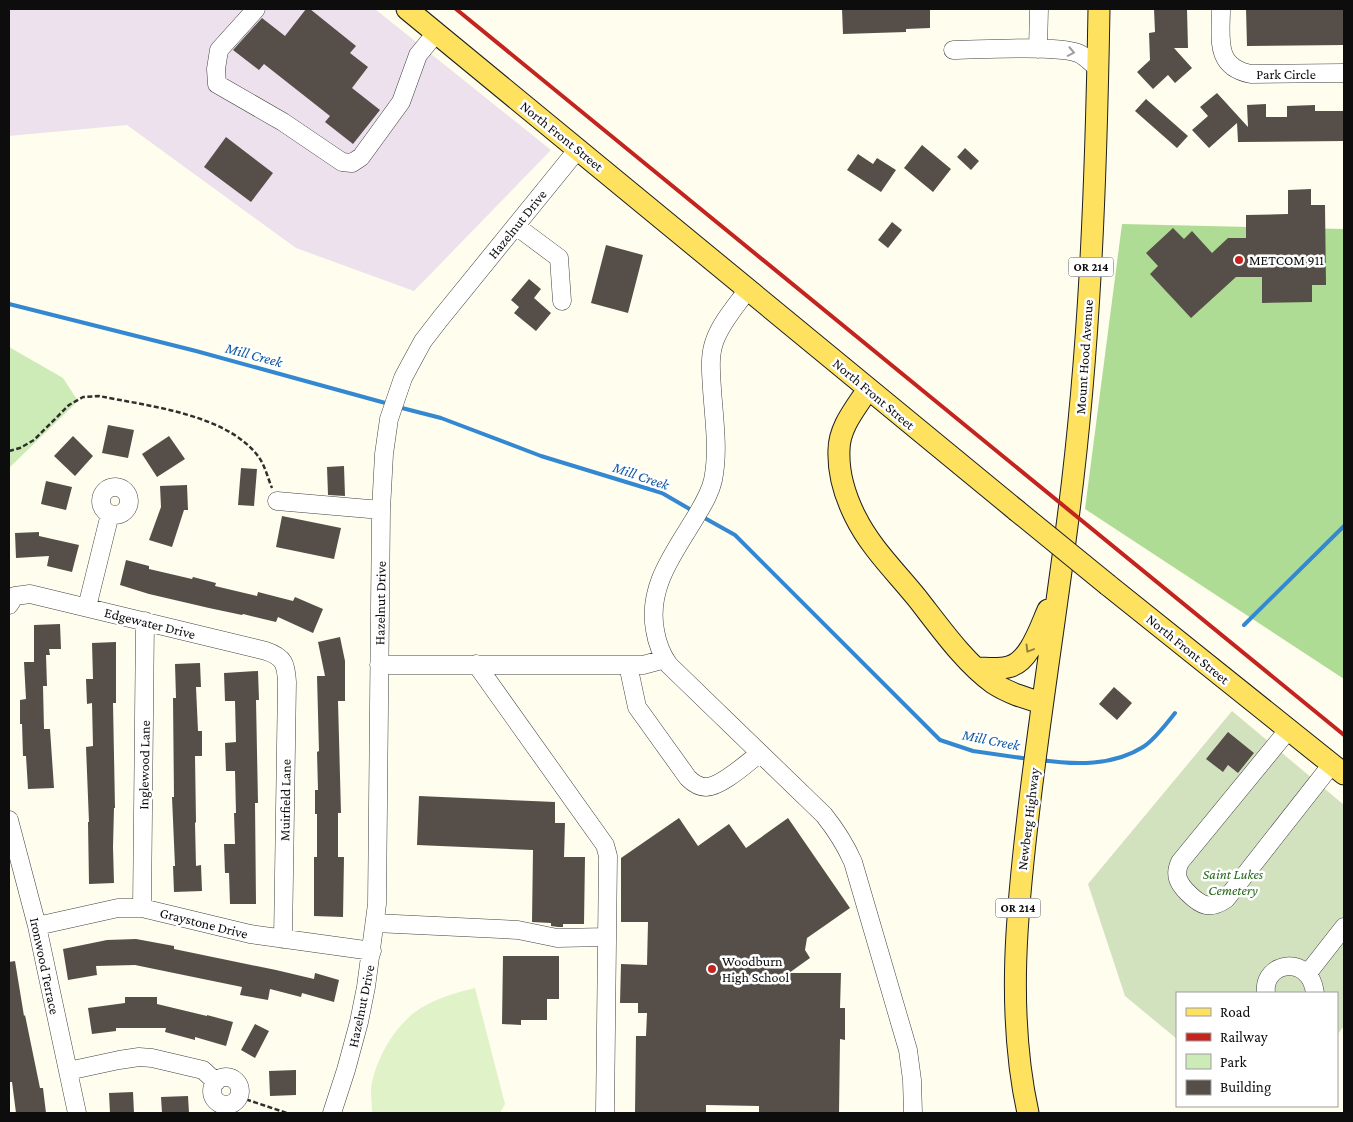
<svg xmlns="http://www.w3.org/2000/svg" width="1353" height="1122" viewBox="0 0 1353 1122" font-family="'Crimson Pro',serif">
  <style>
    .industrial { fill: #ece1ec }
    .green { fill: #cdebb6 }
    .forest { fill: #afdc94 }
    .cemetery { fill: #d3e2be }
    .pitch { fill: #e0f2c8 }
    .lines { fill: none; stroke-linecap: round; stroke-linejoin: round }
    .stream { stroke: #3488d2; stroke-width: 4 }
    .building { fill: #564f49 }
    .minor-casing { stroke: #404040; stroke-width: 19 }
    .major-casing { stroke: #1e1e1e; stroke-width: 23 }
    .path { stroke: #2f2f2f; stroke-width: 2.5; stroke-dasharray: 5 2.5; stroke-linecap: butt }
    .minor { stroke: #fff; stroke-width: 18 }
    .major { stroke: #fee25f; stroke-width: 21 }
    .rail { stroke: #c32420; stroke-width: 4 }
    .major-bridge-casing { stroke: #1e1e1e; stroke-width: 23; stroke-linecap: butt }
    .major-bridge { stroke: #fee25f; stroke-width: 21 }
    .oneway { stroke: #9e9e9e }
    .oneway2 { stroke: #92823a }
    .poi-dot { fill: #c32420; stroke: #fff; stroke-width: 2 }
    .labels { text-anchor: middle; dominant-baseline: central; stroke-width: 5; stroke-linejoin: round; paint-order: stroke }
    .shield { fill: #fff; stroke: #565656; stroke-width: 1 }
    .shield-label { font-size: 12px; font-weight: bold; fill: #0d0d0d }
    .street-label { font-size: 14px; fill: #0d0d0d; stroke: #fff }
    .poi-label { font-size: 14px; fill: #0d0d0d; stroke: #fff; text-anchor: start }
    .park-label { font-size: 14px; font-style: italic; fill: #25671b; stroke: #fff }
    .water-label { font-size: 15px; font-style: italic; fill: #1259a4; stroke: #fff }
  </style>
  <rect width="100%" height="100%" fill="#fffded"/>
  <path class="industrial" d="M9,9H375L551,150L414,291L296,248L127,125L9,136Z"/>
  <path class="green" d="M9,347L63,378L78,401L9,468Z"/>
  <path class="forest" d="M1122,224L1344,229V679L1085,509Z"/>
  <path class="cemetery" d="M1232,711L1344,805V1026L1337,1035V993H1177V1039L1125,996L1088,884Z"/>
  <path class="pitch" d="M475,988L505,1104L500,1113H372C372,1106 371,1098 371,1090C374,1062 393,1029 415,1012C433,999 455,993 475,988Z"/>
  <g class="lines">
    <path class="stream" d="M9,304L196,351L389,404
      M398,407L441,418L541,456L662,493L693,511
      M701,516L735,535L940,740L973,751L1029,759
      M1244,625L1344,526
      M1041,760C1075,765 1113,766 1143,747C1153,741 1168,722 1175,713"/>
  </g>
  <path class="building" d="M306,9H310L356,46L350,53L368,67L352,88L380,110L353,144L325,122L330,116L264,64L259,70L233,50L262,18L285,36Z
    M842,9H930V28L906,29V32L843,34Z
    M1154,9H1187L1188,48H1174L1192,68L1175,83L1168,75L1153,89L1137,72L1150,60L1149,33L1155,32Z
    M1246,9H1344V45L1247,46Z
    M1217,93L1248,127L1247,105L1266,104V117H1287V106L1315,105V111H1344V141L1238,142L1237,123L1209,148L1192,130L1208,116L1200,107Z
    M1146,99L1188,136L1177,148L1135,111Z
    M226,137L273,173L251,202L204,167Z
    M922,145L951,169L933,192L904,168Z
    M965,148L979,161L971,170L957,157Z
    M858,154L873,164L877,158L896,170L881,192L847,170Z
    M1311,189V205H1325L1326,285H1312V302L1262,303V277H1236L1191,318L1150,274L1158,266L1146,253L1173,228L1184,239L1192,231L1212,253L1228,238H1246V215L1288,214V190Z
    M892,222L902,230L888,248L878,240Z
    M606,245L643,255L628,313L591,303Z
    M529,279L541,289L534,298L551,313L536,331L514,313L519,307L511,300Z
    M108,425L134,430L128,458L102,453Z
    M73,436L93,456L75,476L54,456Z
    M169,436L185,459L157,477L142,454Z
    M344,466L345,496L328,495L327,467Z
    M241,468L257,469L254,506L238,505Z
    M46,481L72,487L66,510L41,504Z
    M187,485L188,510H184L172,547L149,540L161,507L160,486Z
    M282,516L341,528L334,559L276,547Z
    M39,532V536L79,545L72,572L47,566L49,556L16,558L15,533Z
    M126,560L149,566V569L192,579L193,577L216,583L215,586L257,596L258,592L293,601L295,597L323,609L313,633L278,617L276,622L243,614L242,615L209,608L149,594L120,585Z
    M60,624L61,649H49L50,655H46L47,686H43L44,729H50L54,788L28,789L26,756H23L22,724H20V700L26,699L24,662H34V625Z
    M340,637L345,661V701H338L341,813H338V857H344L343,917L314,916V857H317V814H315V790H318L317,752L319,751L317,676H325L318,642Z
    M116,642V703H113L115,808H114L113,847L114,883L89,884L88,822H89L86,747L93,746L92,703L87,704L86,679H93L92,643Z
    M200,663L201,687H196L198,731H202V756H195L196,822L195,823L196,866L201,865L202,891L174,892L173,866H175L172,797H174L173,698H176L175,664Z
    M258,671L259,700H256L258,803H255L256,904H230L229,873H225L224,844H235L234,813H236L235,771H226L225,743L236,742L235,701H225L224,673Z
    M1114,687L1132,703L1117,720L1099,704Z
    M1228,732L1254,753L1238,773L1228,765L1223,772L1206,759Z
    M419,796L555,802V823H565L564,857H585L584,924H563V927H558L551,926V923L532,922L533,850L417,845Z
    M679,818L698,846L729,824L746,848L788,818L850,908L807,938L805,950L810,958L789,973H841L840,1008H845V1040L840,1039L839,1113H759V1106L706,1105V1113H635L636,1036H646L647,1013H638V1003H620L621,964L647,965L648,922H621V858Z
    M136,939L174,946V949L276,970L314,979L315,973L339,980L334,1002L302,993L301,997L270,989L268,1000L240,995L242,987L135,965L96,966L97,975L68,980L63,949L107,940Z
    M503,956H559V999H547V1020H521V1025L502,1024Z
    M15,961L24,1016L25,1015L40,1088H43L46,1113H16L12,1082H9V962Z
    M125,997H157V1004L207,1016V1015L233,1022L226,1046L195,1037V1040L165,1032L166,1028H116V1031L92,1034L88,1008L125,1003Z
    M255,1024L269,1031L255,1058L241,1050Z
    M296,1070V1095L270,1096L269,1071Z
    M133,1092L134,1113H110L109,1093Z
    M188,1096L189,1113H162L161,1097Z"/>
  <g class="lines">
    <defs>
      <path id="minor" d="M256,9L219,50L216,69L217,84L283,122L342,162L352,163L361,157L401,102L418,55L436,33
        M1221,9C1221,38 1214,67 1251,74L1344,73
        M1038,49L1039,9
        M953,50C979,50 1061,44 1080,54C1086,57 1092,64 1098,68
        M516,226L559,258L562,301
        M748,289C737,305 722,321 715,340C709,355 711,372 712,389C714,419 719,451 713,480C710,494 702,506 695,518C674,553 647,587 655,630C657,643 661,654 669,665L824,815C836,830 845,844 853,862L908,1050L912,1080L913,1113
        M101 501a14 14 0 1 1 28 0a14 14 0 1 1-28 0Z
        M277,501L381,510
        M9,605L15,596L30,594L266,651C284,657 286,664 287,682L283,939
        M87,607L110,514
        M476,664L605,845L608,856L605,1113
        M379,665H643L658,661L663,657
        M628,665L637,707L688,778C693,783 698,787 706,787C721,787 747,763 760,753
        M1289,729L1180,862C1174,875 1178,883 1188,893C1201,906 1210,910 1226,899L1332,764
        M9,820L37,926L77,1113
        M142,908L145,621
        M375,923L518,930L557,938L607,937
        M37,926L118,908H142L250,934L372,951
        M1308,973L1344,927
        M1266,993C1262,962 1310,953 1315,993
        M68,1071L119,1060L139,1057L152,1058L203,1070L216,1082
        M212 1091a14 14 0 1 1 28 0a14 14 0 1 1-28 0Z
        M332,1113L346,1070L359,1022L366,987L377,904L381,510L384,454L389,419L403,378L411,363L423,341L440,319L578,149"/>
      <path id="major" d="M407,9L1016,510
        M868,389C856,408 839,427 839,450C838,473 845,496 855,516C870,547 896,572 917,598C939,626 964,662 993,683C1008,693 1025,698 1042,703
        M1108,585L1344,774
        M976,668C986,668 998,670 1008,667C1029,663 1040,628 1048,610
        M1028,1113C1006,1013 1017,908 1029,808C1040,714 1055,620 1067,526C1090,354 1096,182 1099,9"/>
    </defs>
    <use href="#minor" class="minor-casing"/>
    <use href="#major" class="major-casing"/>
    <path class="path" d="M9,451L20,448L34,440L69,405L83,397L99,396C148,406 226,414 258,456C265,465 268,479 272,488
      M239,1097L287,1113"/>
    <use href="#minor" class="minor"/>
    <use href="#major" class="major"/>
    <path class="rail" d="M456,9L1344,735"/>
    <defs>
      <path id="major-bridge" d="M1016,510L1108,585"/>
    </defs>
    <use href="#major-bridge" class="major-bridge-casing"/>
    <use href="#major-bridge" class="major-bridge"/>
  </g>
  <defs><path id="oneway-chevron" d="M-2-3.5L2.5 0L-2 3.5" fill="none" stroke-width="1.6" stroke-linecap="round" stroke-linejoin="round" transform="scale(1.25)"/></defs>
  <use class="oneway" href="#oneway-chevron" transform="translate(1071 52) rotate(11)"/>
  <use class="oneway2" href="#oneway-chevron" transform="translate(1029 649) rotate(121)"/>
  <g class="poi-dot">
    <circle cx="1239" cy="260" r="5"/>
    <circle cx="712" cy="969" r="5"/>
  </g>
  <g class="labels">
    <g class="shield">
      <rect x="1068.5" y="257.5" width="45" height="19" rx="4"/>
      <rect x="995.5" y="898.5" width="45" height="19" rx="4"/>
    </g>
    <g class="shield-label">
      <text x="1091" y="267">OR 214</text>
      <text x="1018" y="908">OR 214</text>
    </g>
    <g class="street-label">
      <text x="1286" y="74">Park Circle</text>
      <text transform="translate(562 136) rotate(39)">North Front Street</text>
      <text transform="translate(517 224) rotate(-51)">Hazelnut Drive</text>
      <text transform="translate(1084 357) rotate(-86)">Mount Hood Avenue</text>
      <text transform="translate(874 394) rotate(40)">North Front Street</text>
      <text transform="translate(380 603) rotate(-89)">Hazelnut Drive</text>
      <text transform="translate(150 623) rotate(14)">Edgewater Drive</text>
      <text transform="translate(1188 649) rotate(39)">North Front Street</text>
      <text transform="translate(144 765) rotate(-89)">Inglewood Lane</text>
      <text transform="translate(285 800) rotate(-89)">Muirfield Lane</text>
      <text transform="translate(1028 819) rotate(-83)">Newberg Highway</text>
      <text transform="translate(204 923) rotate(14)">Graystone Drive</text>
      <text transform="translate(45 966) rotate(78)">Ironwood Terrace</text>
      <text transform="translate(361 1006) rotate(-78)">Hazelnut Drive</text>
    </g>
    <g class="poi-label">
      <text x="1249" y="260">METCOM 911</text>
      <text x="722" y="961">Woodburn<tspan x="722" dy="16">High School</tspan></text>
    </g>
    <g class="park-label">
      <text x="1233" y="874">Saint Lukes<tspan x="1233" dy="16">Cemetery</tspan></text>
    </g>
    <g class="water-label">
      <text transform="translate(254 355) rotate(15)">Mill Creek</text>
      <text transform="translate(641 476) rotate(19)">Mill Creek</text>
      <text transform="translate(991 740) rotate(11)">Mill Creek</text>
    </g>
  </g>
  <rect width="1353" height="1122" fill="none" stroke="#0d0d0d" stroke-width="20"/>
  <rect x="1176" y="992" width="162" height="115" fill="#ffffff" stroke="#9e9e9e"/>
  <rect x="1186" y="1008" width="25" height="8" fill="#fee25f" stroke="#9e9e9e"/>
  <text x="1220" y="1017" font-size="15" fill="#0d0d0d">Road</text>
  <rect x="1186" y="1033" width="25" height="8" fill="#c32420" stroke="#9e9e9e"/>
  <text x="1220" y="1042" font-size="15" fill="#0d0d0d">Railway</text>
  <rect x="1186" y="1054" width="25" height="15" fill="#cdebb6" stroke="#9e9e9e"/>
  <text x="1220" y="1067" font-size="15" fill="#0d0d0d">Park</text>
  <rect x="1186" y="1080" width="25" height="15" fill="#564f49" stroke="#9e9e9e"/>
  <text x="1220" y="1092" font-size="15" fill="#0d0d0d">Building</text>
</svg>
